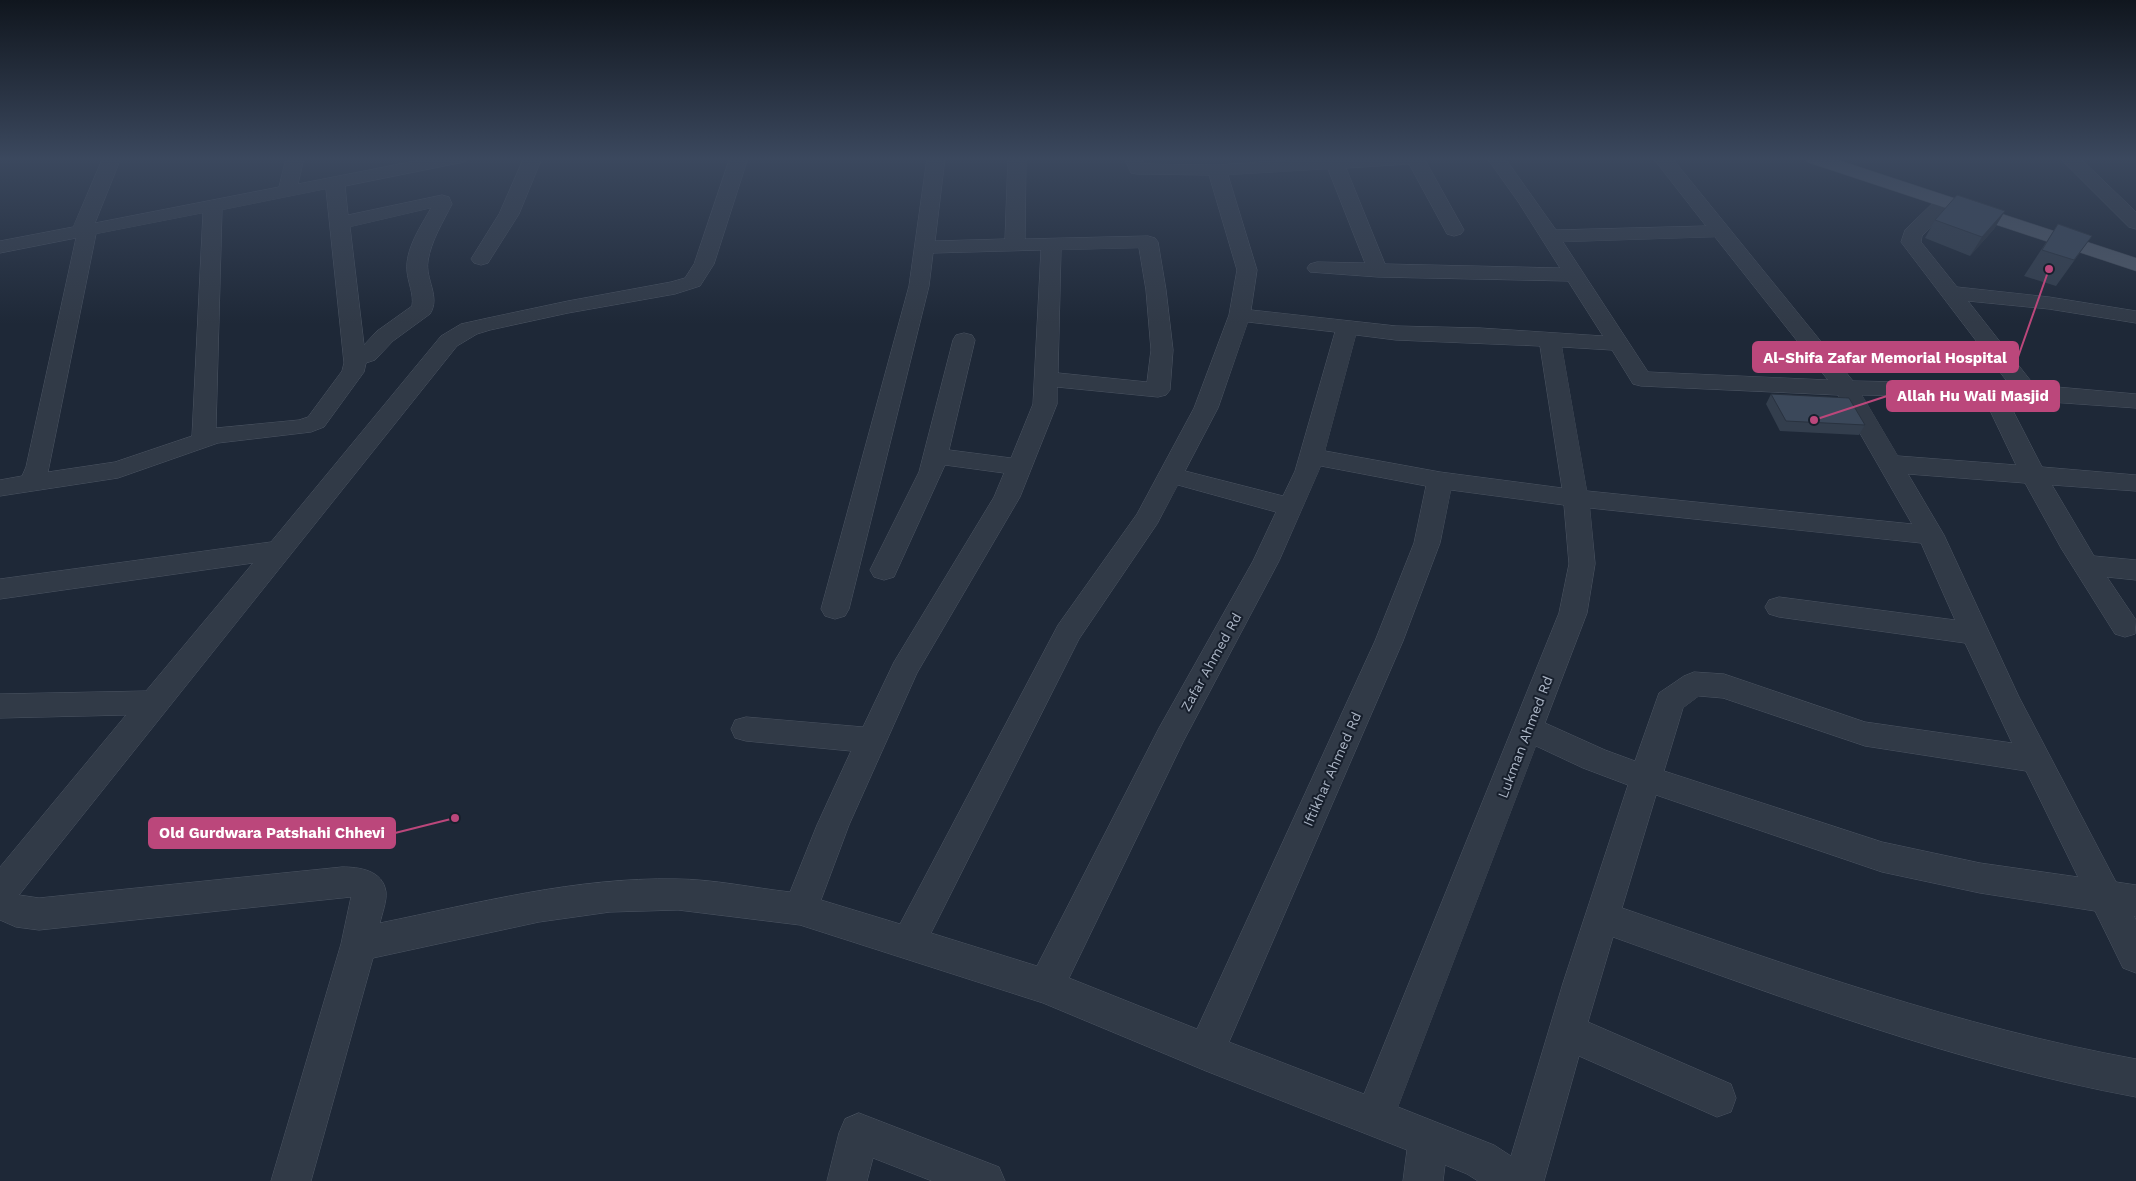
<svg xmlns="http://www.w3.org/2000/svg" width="2136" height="1181" viewBox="0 0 2136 1181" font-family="'Work Sans',sans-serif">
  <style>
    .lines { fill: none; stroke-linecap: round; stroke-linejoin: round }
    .minor-casing { stroke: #4c5563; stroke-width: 1 }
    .major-casing { stroke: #3b4351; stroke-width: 1 }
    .minor { fill: #313a47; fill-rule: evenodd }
    .major { fill: #4f5968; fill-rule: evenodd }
    .wall { fill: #333e4d }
    .shaded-wall { fill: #29323f }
    .building { fill: #3b485a; stroke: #29323f }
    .labels { text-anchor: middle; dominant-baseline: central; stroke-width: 4; stroke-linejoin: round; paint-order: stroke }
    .street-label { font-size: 14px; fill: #abb5c5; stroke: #171f2c }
    .leader { fill: none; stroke: #bb477b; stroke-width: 2 }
    .callout-dot { fill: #bb477b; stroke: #171f2c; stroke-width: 2 }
    .callout { fill: #bb477b; stroke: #bb477b; stroke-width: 2 }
    .callout-label { font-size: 15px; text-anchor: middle; font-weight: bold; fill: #fff }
  </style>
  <rect width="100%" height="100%" fill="#1e2837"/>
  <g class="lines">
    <defs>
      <path id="minor" d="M103,158H121L95,223L279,187L286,158H304L298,184L430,158H468L465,162L459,163L345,186L348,215L442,195L449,197L452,204C443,222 431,241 428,261C425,279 441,297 430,314L393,341L375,360L366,363L364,372L324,427L311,432L218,443L118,478L0,496V480L22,476L26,467L76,238L0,253V241L73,227ZM326,189L344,363L342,371L308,417L299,420L216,428L222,210ZM431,208C421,226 405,249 407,271C408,283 414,294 412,306L377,331L364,345L350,227ZM203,213L192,436L115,462L48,472L96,234Z
        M524,158H542L519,214L488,263L481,265L474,263L471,259L499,214Z
        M730,158H748L714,264L700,286L675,294L568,313L490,330L477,334L457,346L19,895L39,898L342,867C359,867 383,870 386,892C387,901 382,914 380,923C478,903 576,877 676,879C712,879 754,888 790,892L817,825L851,751L746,741L735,738L731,729L735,720L746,717L863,727L894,662L994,497L1004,473L945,465L894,577L884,580L874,577L870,570L919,472L953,340L956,335L964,333L972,335L975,340L949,450L1011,458L1033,404L1041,250L933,253L929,286L849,609L845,616L835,619L825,616L821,609L909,286L927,158H945L935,241L1005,239L1008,158H1026L1025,239L1148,236L1155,238L1158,242L1166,290L1173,350L1170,390L1166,395L1158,397L1057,387V404L1020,497L917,673L849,825L821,900L900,924L1058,625L1137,514L1194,408L1229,315L1237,270L1209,175L1137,174L1131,173L1124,158H1142L1144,164L1217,165L1320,158H1424L1464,230L1461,234L1454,236L1447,234L1409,164L1346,168L1385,264L1560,268L1519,203L1487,158H1505L1556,230L1706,226L1653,158H1672L1853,381L2009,384L1901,242L1905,230L1938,198L1945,196L1952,198L1954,202L1922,236L1921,242L1957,287L2049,297L2136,311V323L2049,309L1968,301L2034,385L2136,394V408L2007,399L2042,467L2136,475V491L2052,485L2094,556L2136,560V580L2107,577L2136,620L2135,634L2125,637L2115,634L2061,548L2025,483L1908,474L1944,535L2019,697L2116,882L2136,885V917L2134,916L2136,920V973L2123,968L2095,911L1980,893L1882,872L1656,795L1622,908C1790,966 1960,1027 2136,1059V1097C1957,1064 1784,998 1613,937L1588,1022L1731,1084L1736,1098L1731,1112L1717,1117L1579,1056L1544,1181H1478L1467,1174L1445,1165L1443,1181H1403L1407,1150L1206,1071L1043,1003L800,925L678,910L610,912L539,922L373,958L311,1181H271L341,944L351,897L39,930L16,927L0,920V867L126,715L0,718V694L146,691L253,563L0,599V579L271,542L441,336L461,324L488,318L568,301L671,282L685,278L694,264ZM1328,169L1365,263L1317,262L1310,264L1307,268L1310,272L1378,277L1568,281L1603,336L1480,328L1396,326L1251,310L1257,270L1228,175ZM1715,237L1828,380L1648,372L1563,242ZM1139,248L1146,290L1151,350L1147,382L1058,373L1061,250ZM1248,322L1335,332L1295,471L1283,496L1185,471L1218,408ZM1356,335L1396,340L1540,346L1562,488L1440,472L1325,451ZM1562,347L1612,350L1633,384L1641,386L1838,395L1912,524L1587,491ZM1862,395L1984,398L2016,465L1898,456ZM1321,466L1426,486L1414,543L1375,641L1197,1029L1069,978L1183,742L1279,561ZM1178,485L1276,512L1253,561L1159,728L1037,966L931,933L1079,639L1157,524ZM1451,490L1564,505L1569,564L1559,613L1364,1094L1229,1042L1403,641L1440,543ZM1590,508L1921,543L1955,620L1779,597L1769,600L1765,607L1769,614L1779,617L1965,643L2012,743L1865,722L1724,674L1694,672L1684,676L1659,693L1635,761L1605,750L1545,723L1587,613L1595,564ZM1699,696L1723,698L1865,746L2026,771L2078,877L1980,863L1882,842L1664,771L1683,708ZM1536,746L1583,768L1628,785L1563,983L1511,1156L1494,1145L1398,1107Z
        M2060,158H2080L2136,212V229L2129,227Z
        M859,1113L999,1167L1005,1181H932L873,1158L867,1181H827L839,1133L845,1119Z"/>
      <path id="major" d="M1804,158H1832L2136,258V271L1807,162Z"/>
    </defs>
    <use href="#minor" class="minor-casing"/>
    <use href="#major" class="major-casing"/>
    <use href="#minor" class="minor"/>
    <use href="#major" class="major"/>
  </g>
  <path class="wall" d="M2005,211L1994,229L1970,256L1925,238L1935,220Z
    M2058,224L2092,236L2056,286L2024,276Z
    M1771,394L1865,425L1859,435L1780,431L1766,404Z"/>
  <path class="shaded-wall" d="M2005,211L1994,229L1970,256L1982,237Z"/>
  <path class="building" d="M1957,195L2005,211L1982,237L1935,220Z
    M2058,224L2092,236L2074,260L2042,250Z
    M1771,394L1849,398L1865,425L1786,421Z"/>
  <linearGradient id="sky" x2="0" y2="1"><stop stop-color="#10161e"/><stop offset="0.49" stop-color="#3b485e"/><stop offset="1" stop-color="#3b485e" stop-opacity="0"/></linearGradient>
  <rect width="2136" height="324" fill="url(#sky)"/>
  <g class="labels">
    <g class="street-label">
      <text transform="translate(1211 662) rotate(-61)">Zafar Ahmed Rd</text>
      <text transform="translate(1525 737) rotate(-69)">Lukman Ahmed Rd</text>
      <text transform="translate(1332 769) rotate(-66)">Iftikhar Ahmed Rd</text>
    </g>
  </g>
  <path class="leader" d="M2049 269L2018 357M1814 420L1887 396M455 818L395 833"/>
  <g class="callout-dot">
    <circle cx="2049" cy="269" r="5"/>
    <circle cx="1814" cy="420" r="5"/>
    <circle cx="455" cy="818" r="5"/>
  </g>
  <g class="callout">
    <rect x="1753" y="342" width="265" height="30" rx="5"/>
    <rect x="1887" y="381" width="172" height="30" rx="5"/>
    <rect x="149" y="818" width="246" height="30" rx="5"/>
  </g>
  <g class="callout-label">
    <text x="1885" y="363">Al-Shifa Zafar Memorial Hospital</text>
    <text x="1973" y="401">Allah Hu Wali Masjid</text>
    <text x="272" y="838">Old Gurdwara Patshahi Chhevi</text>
  </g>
</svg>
